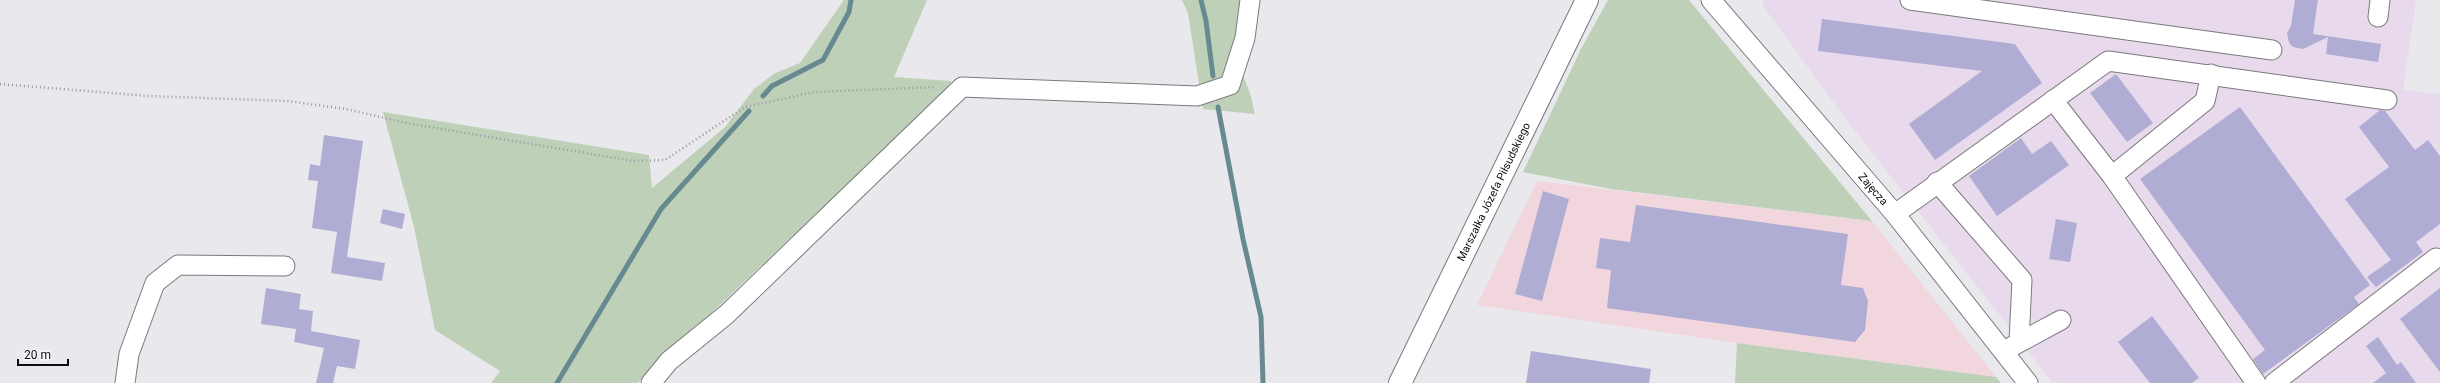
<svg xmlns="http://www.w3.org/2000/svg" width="2440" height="383" viewBox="0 0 2440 383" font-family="Roboto,sans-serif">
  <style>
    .commercial { fill: #f1d7dd }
    .industrial { fill: #e8d9ec }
    .green { fill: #bed1b8 }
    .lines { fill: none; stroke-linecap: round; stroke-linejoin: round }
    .stream { stroke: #678a90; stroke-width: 5 }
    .building { fill: #afadd3 }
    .minor-casing { stroke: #7a797d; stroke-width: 21 }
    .highway-casing { stroke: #7a797d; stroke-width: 24 }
    .path { stroke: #98979b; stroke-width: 2.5; stroke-dasharray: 1 3; stroke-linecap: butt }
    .minor { stroke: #fff; stroke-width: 19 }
    .highway { stroke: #fff; stroke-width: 22 }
    .labels { text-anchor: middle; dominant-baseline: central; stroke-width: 3.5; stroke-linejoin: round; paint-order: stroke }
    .street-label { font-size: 11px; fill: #0d0c0e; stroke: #f7f5fa }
  </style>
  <rect width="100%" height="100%" fill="#e9e8ed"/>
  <path class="commercial" d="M1537,181L1872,221L1996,377L1737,343L1477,305Z"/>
  <path class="industrial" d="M1764,0H2416L2403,90L2440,94V383H2053L1845,118L1763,6Z"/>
  <path class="green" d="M844,0H927L894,77L951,81L949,92L787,241L638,383H491L500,371L435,330L414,227L383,112L649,155L652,188L725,127L754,89L775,73L800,63Z
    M1182,0H1258L1252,47L1240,68L1250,93L1255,114L1203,109L1188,13Z
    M1608,0H1689L1872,221L1611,189L1523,172L1581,49Z
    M1737,343L1996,377L2001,383H1735Z"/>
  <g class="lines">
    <path class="stream" d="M1201,0L1206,21L1213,76
      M763,96L772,86L823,60L849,12L851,0
      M1218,107L1243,239L1261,317L1263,383
      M557,383L661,209L749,111"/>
  </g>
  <path class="building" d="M2295,0H2318L2313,34L2381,44L2378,62L2326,54L2328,37L2303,49L2293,47L2289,43L2287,33L2291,26Z
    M1822,19L2015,44L2042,83L1935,160L1909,124L1982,71L1818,51Z
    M2116,74L2153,123L2127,142L2090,93Z
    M2240,107L2370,285L2354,297L2359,304L2263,374L2253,359L2265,350L2140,179Z
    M2380,110L2385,111L2415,150L2428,140L2440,156V224L2416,242L2423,252L2376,287L2367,277L2391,260L2345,199L2389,167L2359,127Z
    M324,135L363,141L347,257L385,263L382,281L331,273L337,232L312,228L318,181L308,180L310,164L320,166Z
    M2021,138L2032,154L2051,141L2069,165L1997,216L1969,176Z
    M1543,191L1569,199L1542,301L1515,294Z
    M1636,205L1848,234L1841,285L1863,288L1868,301L1865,330L1855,342L1607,308L1611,270L1596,268L1600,238L1630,242Z
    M383,209L405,214L402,229L380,223Z
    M2056,219L2077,223L2070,262L2049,259Z
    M266,288L301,294L299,309L313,311L311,331L360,340L355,369L337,366L333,383H316L324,348L294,342L296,329L261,324Z
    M2440,288V372L2400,319Z
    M2152,316L2199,378L2192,383H2150L2118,342Z
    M2378,337L2397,365L2401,362L2416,383H2373L2386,373L2366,346Z
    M1531,351L1651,369L1649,383H1526Z"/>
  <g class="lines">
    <defs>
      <g id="minor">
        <path id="s1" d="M1711,0L1895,214L2028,383"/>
        <path d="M1910,0L2272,50"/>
        <path d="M2378,17L2380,0"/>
        <path d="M2053,100L2112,176L2256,383"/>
        <path d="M2112,176L2205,101L2211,74"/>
        <path d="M1937,182L2022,280L2019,342"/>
        <path d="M1895,214L2108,61L2387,100"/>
        <path d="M2011,347L2061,320"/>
        <path d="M125,383L129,354L155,283L178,265L285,266"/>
        <path d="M651,383L669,361L727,314L962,87L1197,96L1230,85L1245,38L1250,0"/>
        <path d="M2274,383L2436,258"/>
      </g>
      <g id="highway">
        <path id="s2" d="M1400,383L1587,0"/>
      </g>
    </defs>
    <use href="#minor" class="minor-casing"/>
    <use href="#highway" class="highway-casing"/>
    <path class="path" d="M0,84L148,96L287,101L346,109L406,123L633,161L665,160L745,107L814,92L936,87"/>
    <use href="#minor" class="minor"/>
    <use href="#highway" class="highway"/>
  </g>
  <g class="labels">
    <g class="street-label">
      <text stroke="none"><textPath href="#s1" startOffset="249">Zajęcza</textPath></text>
      <text stroke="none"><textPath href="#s2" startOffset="213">Marszałka Józefa Piłsudskiego</textPath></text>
    </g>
  </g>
  <path d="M18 359v6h50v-6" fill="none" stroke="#0d0c0e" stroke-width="2"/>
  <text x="24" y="359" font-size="12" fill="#0d0c0e" stroke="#f7f5fa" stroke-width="3" paint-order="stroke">20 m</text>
</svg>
